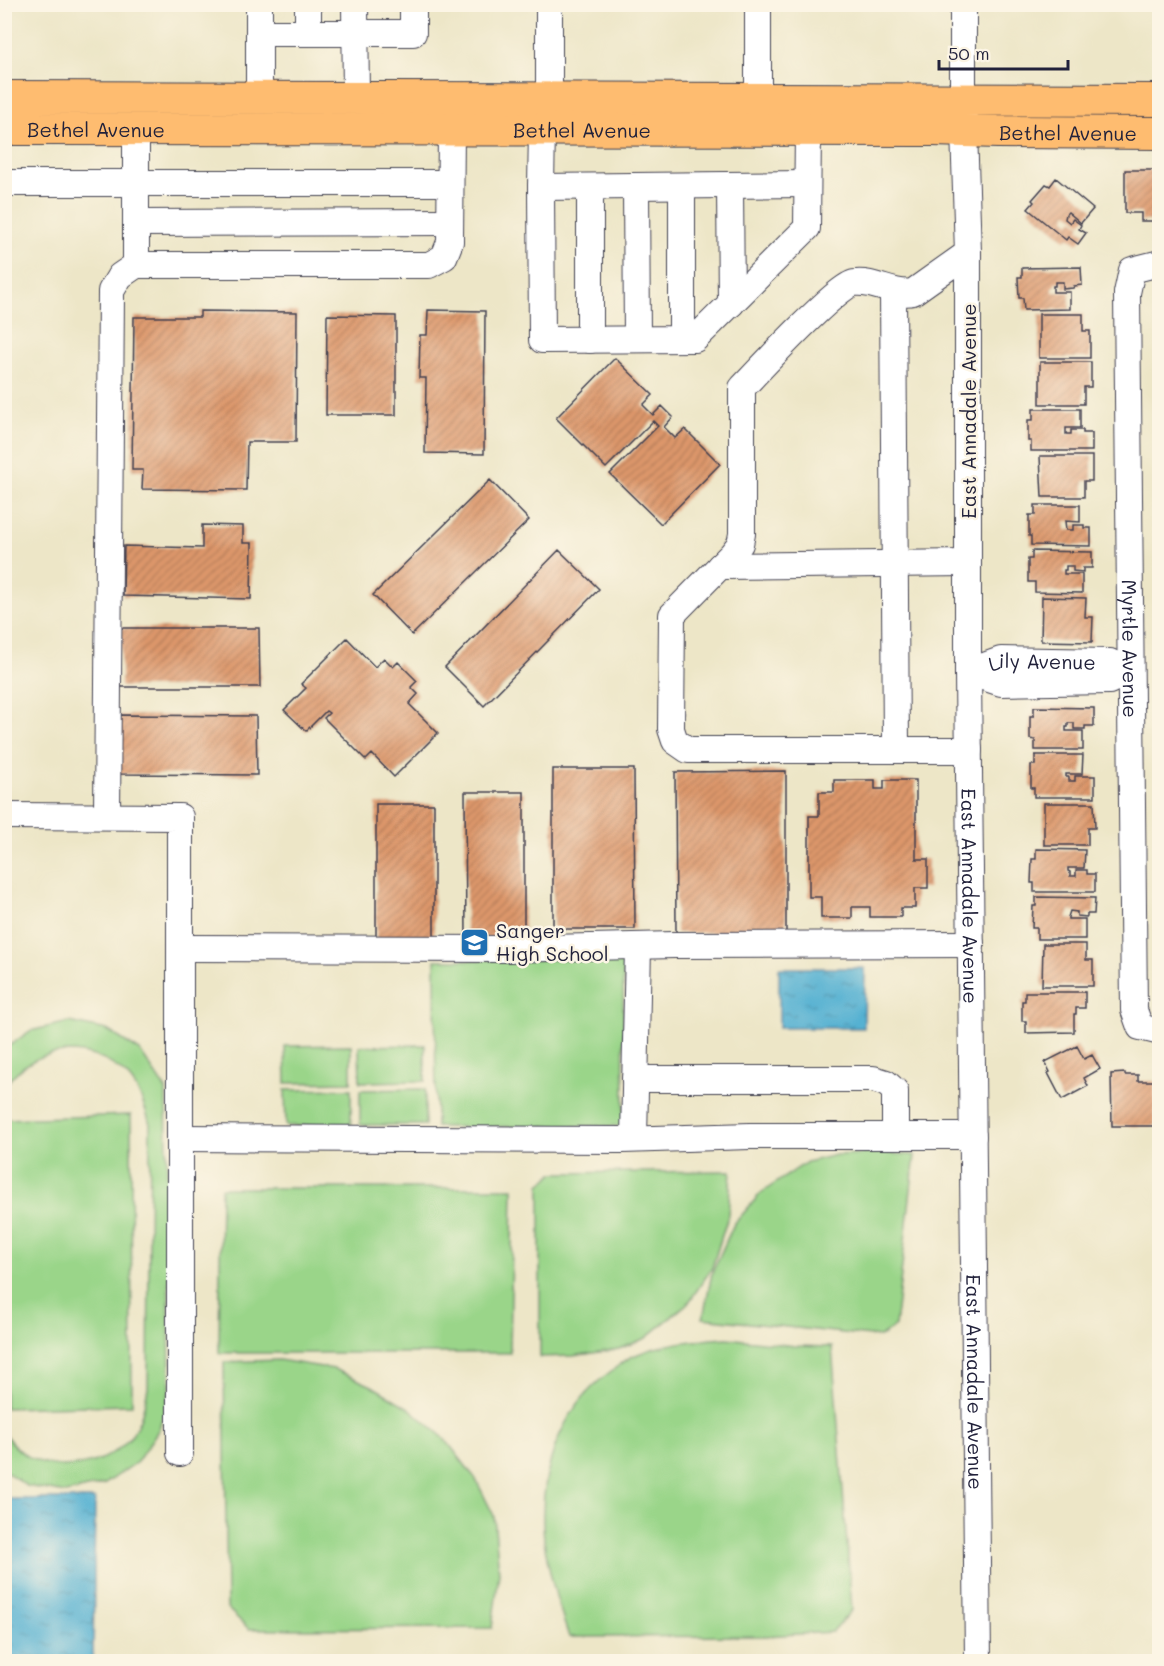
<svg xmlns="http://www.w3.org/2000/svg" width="1164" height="1666" viewBox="0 0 1164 1666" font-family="Mali,sans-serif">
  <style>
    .pitch { fill: #9ad589; stroke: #5e7c62; stroke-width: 1.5 }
    .water { fill: url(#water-ripples); stroke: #3b6a86; stroke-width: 1.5 }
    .building { fill: url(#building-hatch) }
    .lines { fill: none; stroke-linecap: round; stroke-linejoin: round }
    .minor-casing { stroke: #403f50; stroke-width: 28 }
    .major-casing { stroke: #403f50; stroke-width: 34 }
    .minor { stroke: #fff; stroke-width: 26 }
    .major { stroke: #febc70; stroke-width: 32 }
    .labels { text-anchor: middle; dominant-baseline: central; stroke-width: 5; stroke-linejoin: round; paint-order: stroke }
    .street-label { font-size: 20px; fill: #22223b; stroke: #fcf5e5 }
    .poi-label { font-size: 20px; fill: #22223b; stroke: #fcf5e5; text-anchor: start }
  </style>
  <defs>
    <pattern id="water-ripples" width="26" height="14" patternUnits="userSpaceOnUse" patternTransform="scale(1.5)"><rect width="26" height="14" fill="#54b1d2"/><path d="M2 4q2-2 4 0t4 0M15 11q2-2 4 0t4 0" fill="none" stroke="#4590ac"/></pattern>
    <pattern id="building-hatch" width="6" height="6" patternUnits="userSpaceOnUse" patternTransform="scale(1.5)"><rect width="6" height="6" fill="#dd976b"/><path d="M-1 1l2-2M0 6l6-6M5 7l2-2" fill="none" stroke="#b37b59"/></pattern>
  </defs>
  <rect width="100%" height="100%" fill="#fcf5e5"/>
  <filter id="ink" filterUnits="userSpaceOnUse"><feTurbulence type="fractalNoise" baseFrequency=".0167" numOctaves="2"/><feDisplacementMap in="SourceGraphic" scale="12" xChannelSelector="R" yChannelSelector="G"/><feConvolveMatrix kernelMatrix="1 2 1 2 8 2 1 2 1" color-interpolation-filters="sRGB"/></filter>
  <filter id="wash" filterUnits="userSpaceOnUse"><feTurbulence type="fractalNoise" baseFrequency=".008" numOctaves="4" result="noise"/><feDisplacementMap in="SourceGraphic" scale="24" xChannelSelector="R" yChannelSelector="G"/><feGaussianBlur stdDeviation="1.35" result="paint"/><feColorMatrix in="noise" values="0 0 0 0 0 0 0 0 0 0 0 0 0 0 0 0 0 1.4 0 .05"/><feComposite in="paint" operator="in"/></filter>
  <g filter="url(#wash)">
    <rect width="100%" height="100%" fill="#ede6c7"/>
    <path class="pitch" d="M623,959L624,1126L436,1127L435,960Z
      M69,1022L107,1030L140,1051L166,1090L170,1389L159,1429L137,1462L105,1484L66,1493L27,1486L5,1471V1434C30,1474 88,1475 122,1446C139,1432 144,1409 148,1388L150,1124C145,1107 139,1087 126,1075C89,1041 33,1045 5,1086V1049L30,1031Z
      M351,1045V1082L286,1083L285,1046Z
      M425,1045V1081L360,1082L359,1046Z
      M351,1089V1125L286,1126L285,1090Z
      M425,1089V1125H360V1090Z
      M131,1115L132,1405L5,1408V1119Z
      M882,1153L915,1155L895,1326L880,1337L703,1318L712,1273L734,1224L761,1193L807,1162L836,1155Z
      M731,1171L728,1216L712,1268L689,1302L646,1338L619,1349L573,1356L540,1357V1185L553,1173Z
      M221,1188H513L510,1353H219Z
      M727,1338L795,1346L832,1347L852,1610L832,1632L765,1636L569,1637C558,1605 548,1572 544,1539C538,1476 558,1410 610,1372C617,1367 625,1360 633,1356C662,1343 695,1340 727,1338Z
      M279,1360L334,1369L372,1386L409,1408L445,1439L475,1478L494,1516L499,1573L492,1628L249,1629L227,1608L224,1362Z"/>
    <path class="water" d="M779,968H865L864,1028H779Z
      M5,1499H95L93,1659L5,1658Z"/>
    <g id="blocks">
      <path class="building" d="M1125,170H1160V221H1141V213H1125Z
        M1056,178L1093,209L1081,223L1068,212L1066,214L1065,219L1070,223L1073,219L1081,225L1079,229L1086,233L1078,244L1068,237L1066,240L1028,209L1034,202L1032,200L1046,184L1050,186Z
        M1081,267L1082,285L1074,286L1073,288L1063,289V282H1055V286H1053V292H1070V309L1024,310L1023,298H1019L1018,277H1022V268Z
        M428,310L485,311L484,454L425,453L426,378H419L420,335H427Z
        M200,311L297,312L296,442H247L246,490L142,489L143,470H132L134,317H200Z
        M1039,314H1083V331H1090V358H1039Z
        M327,315L396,316V415H326Z
        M615,358L653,395L643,405L653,415L662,406L673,417L664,427L675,438L685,429L720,464L661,524L610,474L658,426L653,421L606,468L556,418Z
        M1040,362H1091V387H1084V404H1040Z
        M1033,409H1080V428H1066V434H1071V430H1083V433H1092V451H1031V441H1028V420H1033Z
        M1040,456H1092V481H1084V497H1042Z
        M490,480L529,520L412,635L373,595Z
        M1035,505H1080V522L1065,521L1066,530H1073V525H1084V528H1091V546L1031,545V536H1029V515H1035Z
        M202,525L243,526V543H252L251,599L123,596L124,546L202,548Z
        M559,550L599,589L484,706L445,667Z
        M1032,551L1092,552V568H1083V572L1073,571V566H1066V570H1064V574H1082V593L1035,592V582H1028V559H1032Z
        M1042,597L1086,598L1085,617H1093L1092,642L1041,641Z
        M121,628H259L260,687H121Z
        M347,638L375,667L384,658L393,667L398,662L417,681L411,687L418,694L409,704L438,733L394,777L372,754L366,760L324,718L329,713L326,711L306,731L284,710L306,688L301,684Z
        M1034,707L1094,708V726H1085V729H1074V723H1068V727H1066V731H1083V750H1035V740L1030,739V716H1034Z
        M120,715L256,716L257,775L119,774Z
        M1035,755H1083L1082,774H1066V777H1069V781H1075V776H1095V797H1034V788H1031V765H1035Z
        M553,769H634L635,929H553Z
        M786,771V932L676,933L675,772Z
        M834,780H875V789H884V780H916V859H928V888H915V908H901V917H870V907H852V918H821V897H809V816H819V792H834Z
        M465,792H524V939H466Z
        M1044,803H1094L1095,828H1088V845H1044Z
        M376,804H434V940H376Z
        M1036,849L1085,850L1084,868H1068V871L1070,872V876H1076V870H1087V874H1095V892H1034V883H1031L1032,859H1036Z
        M1036,897L1095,898L1094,914H1087V917L1077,916V912L1070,911L1068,917V919H1085V939H1037V928H1032L1033,906H1036Z
        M1043,944H1086V960H1093V986H1042Z
        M1025,992H1085V1008H1076V1014H1074V1032L1026,1033V1021H1022V1001H1025Z
        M1077,1046L1084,1059L1092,1055L1100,1069L1084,1078L1088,1086L1062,1100L1048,1073L1050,1072L1045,1062Z
        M1125,1073V1075H1138V1081H1155V1126H1112L1111,1074Z"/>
    </g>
  </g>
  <g filter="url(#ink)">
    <use href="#blocks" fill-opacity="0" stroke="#403f50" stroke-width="1.5"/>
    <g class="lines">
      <defs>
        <g id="minor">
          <path d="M308,4V33"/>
          <path d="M355,4L356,97"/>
          <path d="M758,4V98"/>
          <path id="s1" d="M963,4V99L968,253V672L978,1662"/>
          <path d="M259,33V4"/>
          <path d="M259,97V33H413V4"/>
          <path d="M549,97V4"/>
          <path d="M542,129L541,187L542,340L695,339L807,228L808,130"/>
          <path d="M4,183H450"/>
          <path d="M730,185L731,304"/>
          <path d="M636,186L637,339"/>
          <path d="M682,186V339"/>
          <path d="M541,187L807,184"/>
          <path d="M590,187V340"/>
          <path d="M136,223L450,222"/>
          <path d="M968,253L913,292C893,296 875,280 854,283C838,285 758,371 742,388V534L740,544L732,554L672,615L671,729L675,741L688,750H969"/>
          <path id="s2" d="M1160,263L1132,270L1127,293L1134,1010L1140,1027L1160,1032"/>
          <path d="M136,265V129"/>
          <path d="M893,291L896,749"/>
          <path d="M720,566L968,563"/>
          <path id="s3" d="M968,672L1001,660L1110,662L1130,671"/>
          <path d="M968,672L1001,683L1109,681L1130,671"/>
          <path d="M4,816L180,817V1453"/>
          <path d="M107,816L111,291L120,276L136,265H429L444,257L450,242L451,129"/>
          <path d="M180,948L507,949L674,945L971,944"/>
          <path d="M635,1079H873L886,1083L895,1091V1136"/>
          <path d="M180,1138L622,1140L750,1136H973"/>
          <path d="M634,1139L638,946"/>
        </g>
        <g id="major">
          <path d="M4,97L1160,100"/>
          <path id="s4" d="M4,129L933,130L998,132L1160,133"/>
        </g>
      </defs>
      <use href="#minor" class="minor-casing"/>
      <use href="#major" class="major-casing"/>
      <use href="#minor" class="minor"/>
      <use href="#major" class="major"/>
    </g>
  </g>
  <defs>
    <symbol id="school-square" viewBox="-11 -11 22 22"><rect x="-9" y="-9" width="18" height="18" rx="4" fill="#1f6fb2" stroke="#fcf5e5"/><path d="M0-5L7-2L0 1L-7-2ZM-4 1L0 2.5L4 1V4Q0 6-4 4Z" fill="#fff"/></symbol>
  </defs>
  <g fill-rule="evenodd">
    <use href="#school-square" x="458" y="926" width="33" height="33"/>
  </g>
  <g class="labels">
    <g class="street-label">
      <text stroke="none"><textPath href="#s4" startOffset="92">Bethel Avenue</textPath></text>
      <text stroke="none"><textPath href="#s4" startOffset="578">Bethel Avenue</textPath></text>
      <text stroke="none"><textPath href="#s4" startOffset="1064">Bethel Avenue</textPath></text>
      <text transform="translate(968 411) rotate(-90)">East Annadale Avenue</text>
      <text stroke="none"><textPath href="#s2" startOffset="408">Myrtle Avenue</textPath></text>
      <text stroke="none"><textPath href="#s3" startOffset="76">Lily Avenue</textPath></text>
      <text stroke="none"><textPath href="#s1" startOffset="892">East Annadale Avenue</textPath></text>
      <text stroke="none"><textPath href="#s1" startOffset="1378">East Annadale Avenue</textPath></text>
    </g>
    <g class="poi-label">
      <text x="496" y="930">Sanger<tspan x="496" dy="23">High School</tspan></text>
    </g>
  </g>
  <rect width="1164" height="1666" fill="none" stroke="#fcf5e5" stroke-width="24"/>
  <path d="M939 60v9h129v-9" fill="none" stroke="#22223b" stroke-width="3"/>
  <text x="948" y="60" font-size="18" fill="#22223b" stroke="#fcf5e5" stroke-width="4.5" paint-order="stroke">50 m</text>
</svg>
